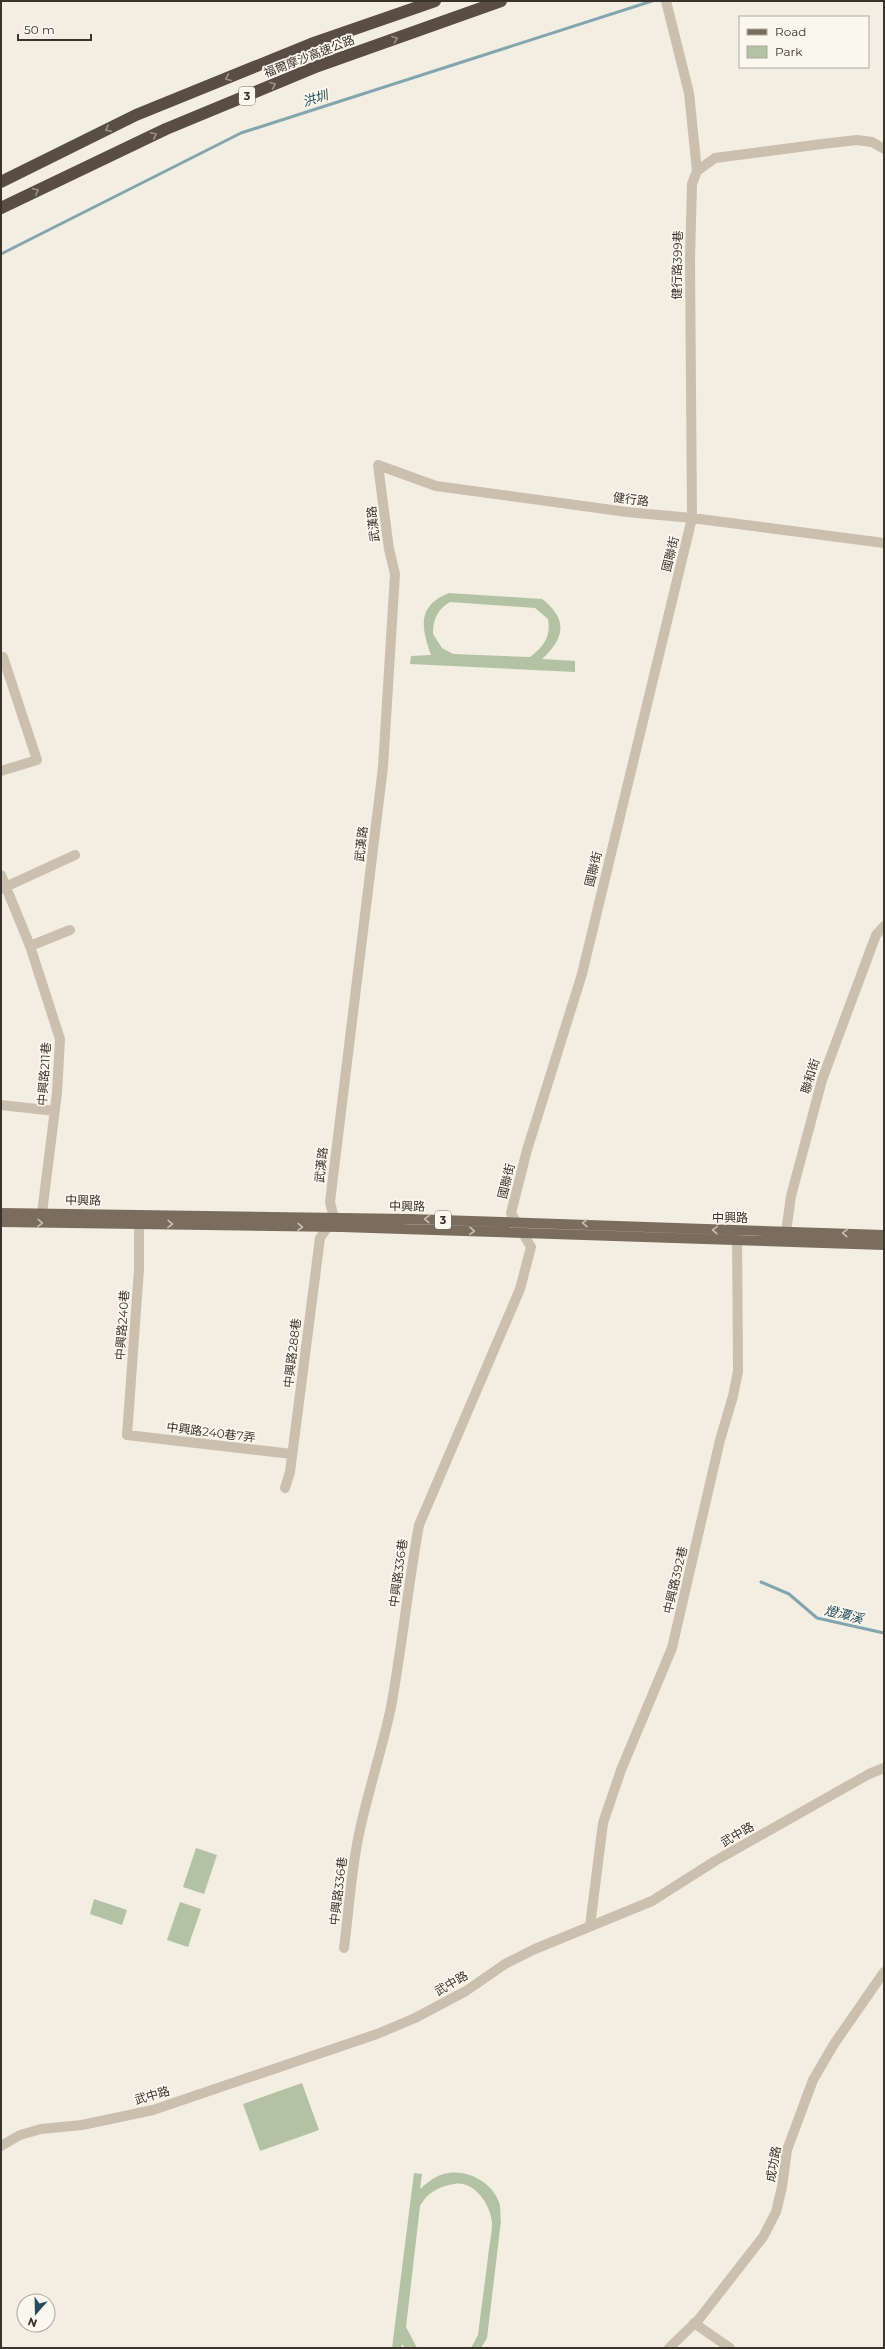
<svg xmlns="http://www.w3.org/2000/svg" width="885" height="2349" viewBox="0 0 885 2349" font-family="Montserrat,'Noto Sans TC',sans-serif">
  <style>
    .green { fill: #b2c2a2; fill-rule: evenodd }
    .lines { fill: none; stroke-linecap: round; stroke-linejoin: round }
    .stream { stroke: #82a5af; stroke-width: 3 }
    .minor { stroke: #cbc0ae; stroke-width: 10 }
    .major { stroke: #7b6d5e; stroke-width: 10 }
    .highway { stroke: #5a4e44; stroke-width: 12 }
    .oneway { stroke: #9a9288 }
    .oneway2 { stroke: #c7c0b5 }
    .labels { text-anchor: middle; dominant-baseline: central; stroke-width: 3.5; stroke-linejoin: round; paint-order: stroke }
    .shield { fill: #faf7ef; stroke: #746e66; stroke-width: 1 }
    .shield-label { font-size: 11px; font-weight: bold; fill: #3a332c }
    .street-label { font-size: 12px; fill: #3a332c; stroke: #faf7ef }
    .water-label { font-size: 13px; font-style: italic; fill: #234d5a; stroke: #faf7ef }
  </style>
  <rect width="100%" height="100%" fill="#f3eee2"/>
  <path class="green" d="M449,593L542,599C568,619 565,638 542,659L575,661V672L410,664L411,656L431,655C421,627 417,606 449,593ZM450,602L535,608L548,619C551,637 544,646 530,657L453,654L442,648L433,634C433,619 437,610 450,602Z
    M196,1848L217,1855L204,1894L183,1887Z
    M94,1899L127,1910L122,1925L90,1914Z
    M180,1902L201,1909L188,1947L167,1940Z
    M302,2083L319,2130L260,2151L243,2104Z
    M414,2173L422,2174L420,2189C428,2182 437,2174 449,2173C469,2170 492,2183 499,2202C501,2208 500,2215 501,2221L487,2338L481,2348H471L478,2335C481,2309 485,2283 488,2257C489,2246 492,2234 492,2223C491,2205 474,2180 454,2184C439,2186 427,2193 420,2206L406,2327L417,2348H405L402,2344L401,2348H392Z"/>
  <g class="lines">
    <path class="stream" d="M1,254L241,133L652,1
      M761,1582L789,1594L817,1618L884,1633"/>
    <path class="minor" d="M697,171L715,158L822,144L857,140L872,142L884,149
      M1,658L3,657L37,760L1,771
      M1,875L30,946L60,1039L57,1093L42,1213
      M1,889L75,855
      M30,946L70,930
      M1,1105L55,1111
      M139,1216V1269L127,1435L292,1454
      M785,1239L791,1196L822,1080L876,935L884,926
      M285,1488L290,1472L320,1238L334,1218L330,1202L383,767L395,574L389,549L378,465L436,486L627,512L692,518L884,543
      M590,1926L603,1823L621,1770L672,1648L720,1440L733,1396L738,1371L737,1232
      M344,1948C349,1910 351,1871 359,1834C368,1791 382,1750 391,1707C402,1647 408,1585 419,1525L520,1289L531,1247L511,1213L527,1150L582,974L692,518L690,259L692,184L697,171L689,93L666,1
      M1,2146L20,2135L41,2129L82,2125L153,2110L377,2034L415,2018L466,1991L505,1964L535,1949L652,1901L715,1861L869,1774L884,1768
      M694,2323L730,2348
      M669,2348L699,2319L763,2237L776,2212L782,2187L787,2150L813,2080L834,2044L884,1972"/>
    <path class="major" d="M1,1213L410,1219L884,1235
      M1,1222L341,1227L884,1245"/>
    <path class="highway" d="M1,182L136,115L311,44L435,1
      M1,208L166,129L318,66L501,1"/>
  </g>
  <defs><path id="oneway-chevron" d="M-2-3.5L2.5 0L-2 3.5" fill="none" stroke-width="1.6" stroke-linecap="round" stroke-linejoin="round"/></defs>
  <g class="oneway">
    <use href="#oneway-chevron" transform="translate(395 39) rotate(-20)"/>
    <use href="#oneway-chevron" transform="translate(228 78) rotate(158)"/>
    <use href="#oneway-chevron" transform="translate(273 85) rotate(-22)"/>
    <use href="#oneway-chevron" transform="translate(108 129) rotate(154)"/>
    <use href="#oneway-chevron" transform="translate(154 135) rotate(-25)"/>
    <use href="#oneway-chevron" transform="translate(36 191) rotate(-25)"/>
  </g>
  <g class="oneway2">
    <use href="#oneway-chevron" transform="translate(427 1219) rotate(-177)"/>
    <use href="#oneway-chevron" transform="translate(40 1223) rotate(1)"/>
    <use href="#oneway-chevron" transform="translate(585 1223) rotate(-179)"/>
    <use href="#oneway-chevron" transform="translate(170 1224) rotate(1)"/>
    <use href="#oneway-chevron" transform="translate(300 1227) rotate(1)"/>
    <use href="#oneway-chevron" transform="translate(715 1230) rotate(-177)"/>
    <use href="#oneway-chevron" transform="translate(472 1231) rotate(2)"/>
    <use href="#oneway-chevron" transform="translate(845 1233) rotate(-177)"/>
  </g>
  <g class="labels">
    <g class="shield">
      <rect x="239" y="87" width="16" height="18" rx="3"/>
      <rect x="435" y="1211" width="16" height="18" rx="3"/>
    </g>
    <g class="shield-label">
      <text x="247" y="96">3</text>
      <text x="443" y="1220">3</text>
    </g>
    <g class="street-label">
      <text transform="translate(309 56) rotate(-21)">福爾摩沙高速公路</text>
      <text transform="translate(677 265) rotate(-89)">健行路399巷</text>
      <text transform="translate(631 499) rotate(7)">健行路</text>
      <text transform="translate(373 524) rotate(-96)">武漢路</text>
      <text transform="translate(670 554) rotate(-76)">國聯街</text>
      <text transform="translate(361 844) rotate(-84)">武漢路</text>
      <text transform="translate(593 869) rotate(-76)">國聯街</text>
      <text transform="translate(44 1074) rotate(-86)">中興路211巷</text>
      <text transform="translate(810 1076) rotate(-73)">聯和街</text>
      <text transform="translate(321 1165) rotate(-84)">武漢路</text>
      <text transform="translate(506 1181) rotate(-76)">國聯街</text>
      <text transform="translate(83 1200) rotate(1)">中興路</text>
      <text transform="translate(407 1206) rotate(1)">中興路</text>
      <text x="730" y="1217">中興路</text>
      <text transform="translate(122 1325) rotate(-86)">中興路240巷</text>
      <text transform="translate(292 1353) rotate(-83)">中興路288巷</text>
      <text transform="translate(211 1432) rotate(7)">中興路240巷7弄</text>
      <text transform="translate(398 1573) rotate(-82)">中興路336巷</text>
      <text transform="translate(675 1580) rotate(-77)">中興路392巷</text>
      <text transform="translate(737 1834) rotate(-30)">武中路</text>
      <text transform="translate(338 1891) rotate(-83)">中興路336巷</text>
      <text transform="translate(451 1983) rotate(-30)">武中路</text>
      <text transform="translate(152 2095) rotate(-16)">武中路</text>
      <text transform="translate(773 2164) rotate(-80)">成功路</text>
    </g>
    <g class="water-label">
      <text transform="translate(315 98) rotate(-18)">洪圳</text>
      <text transform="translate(844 1614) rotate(14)">燈潭溪</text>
    </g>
  </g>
  <rect width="885" height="2349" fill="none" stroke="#3a332c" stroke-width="4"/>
  <rect x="739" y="16" width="130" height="52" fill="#faf7ef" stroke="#ada9a1"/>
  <rect x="747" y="29" width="20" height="6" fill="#7b6d5e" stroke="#ada9a1"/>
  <text x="775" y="36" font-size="12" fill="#3a332c">Road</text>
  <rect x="747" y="46" width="20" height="12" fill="#b2c2a2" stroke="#ada9a1"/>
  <text x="775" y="56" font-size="12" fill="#3a332c">Park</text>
  <g transform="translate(36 2313) rotate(200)"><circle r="19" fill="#faf7ef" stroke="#ada9a1"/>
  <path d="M0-3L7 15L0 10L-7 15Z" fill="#234d5a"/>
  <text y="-6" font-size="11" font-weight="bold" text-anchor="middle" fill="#3a332c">N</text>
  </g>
  <path d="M18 34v6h73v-6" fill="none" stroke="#3a332c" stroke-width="2"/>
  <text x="24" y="34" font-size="12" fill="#3a332c" stroke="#faf7ef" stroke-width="3" paint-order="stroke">50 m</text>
</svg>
